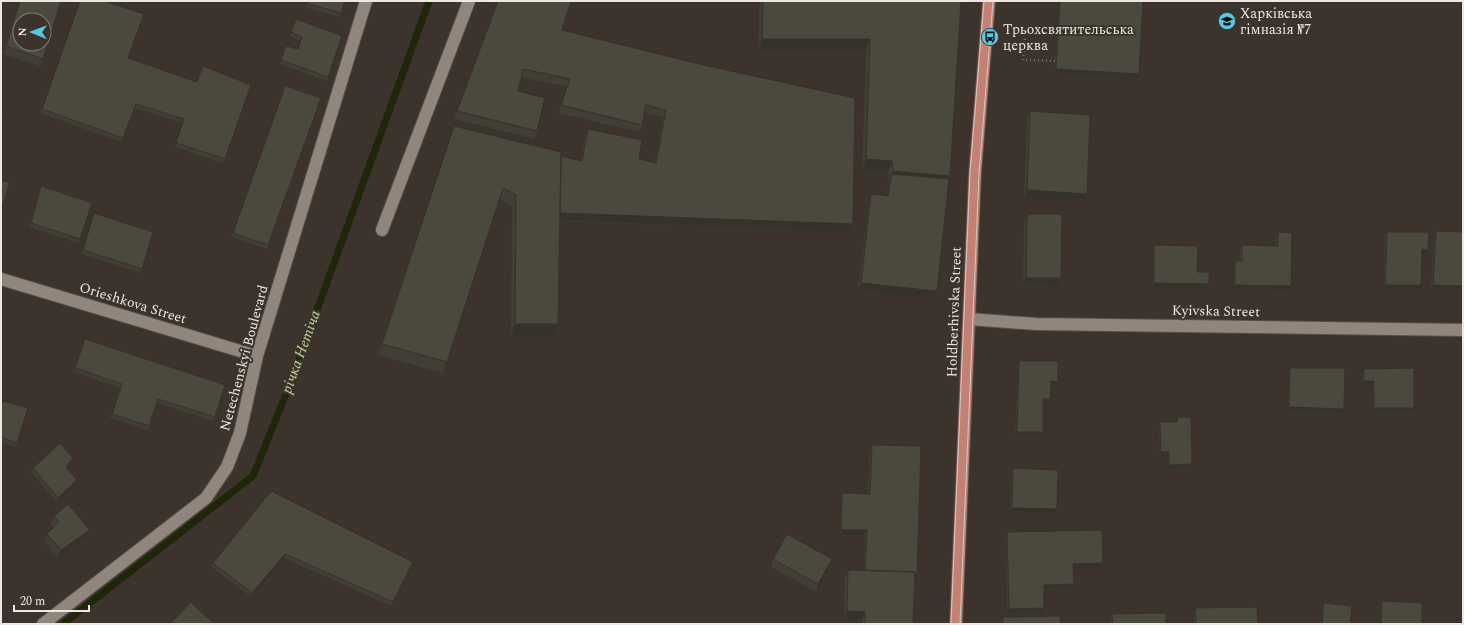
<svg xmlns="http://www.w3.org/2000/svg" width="1464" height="625" viewBox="0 0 1464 625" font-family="Spectral,serif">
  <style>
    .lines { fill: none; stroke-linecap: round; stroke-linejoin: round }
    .stream { stroke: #1e2707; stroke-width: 7 }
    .minor-casing { stroke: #57504a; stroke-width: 14 }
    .major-casing { stroke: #57504a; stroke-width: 14 }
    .path { stroke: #766f69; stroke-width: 2.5; stroke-dasharray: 1 3; stroke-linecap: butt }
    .minor { stroke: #90867e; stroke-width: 12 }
    .major { stroke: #c28173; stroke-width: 12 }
    .tram { stroke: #cfcac4; stroke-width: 1 }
    .wall { fill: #403e35 }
    .shaded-wall { fill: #34322b }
    .building { fill: #4b483e; stroke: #34322b; fill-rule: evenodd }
    .labels { text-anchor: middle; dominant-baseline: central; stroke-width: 4; stroke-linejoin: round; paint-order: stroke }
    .poi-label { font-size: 14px; fill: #ede8e3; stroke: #3b332c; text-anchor: start }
    .street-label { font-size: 14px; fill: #ede8e3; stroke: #3b332c }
    .water-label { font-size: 15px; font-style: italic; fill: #bed497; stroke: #3b332c }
  </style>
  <rect width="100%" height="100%" fill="#3b332c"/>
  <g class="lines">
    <path class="stream" d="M63,624L253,476L292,379L429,1"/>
    <defs>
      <path id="minor" d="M382,230L469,1
        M1,279L257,356
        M969,319L1036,324L1463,330
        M43,624L206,498L227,467L240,433L257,356L366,1"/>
      <path id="major" d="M956,624L975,173L989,1"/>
    </defs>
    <use href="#minor" class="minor-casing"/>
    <use href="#major" class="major-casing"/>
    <path class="path" d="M1025,39L1023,60L1056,61"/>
    <use href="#minor" class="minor"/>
    <use href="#major" class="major"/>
    <path class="tram" d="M951,624L970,173L984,1
      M960,624L979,174L993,1"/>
  </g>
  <path class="wall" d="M20,1H61L40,66L3,54Z
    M80,1L128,58L197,82L251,85L223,163L175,147L183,123L134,108L122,142L40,113Z
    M308,1H345L339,17L306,8Z
    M498,1L562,30L853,224L850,232L560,221L558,324L554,335H511L512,206L499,199L443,373L378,355L454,126L581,161L585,136L588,129L639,159L655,163L663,117L645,113L642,125L639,132L558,113L567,87L521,77L518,91L537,131L534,139L454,119Z
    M761,1H961L949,179L937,291L934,298L858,291L869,202L871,194L887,195L889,182L888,172L862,170L866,50H758L759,9Z
    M1059,1H1143L1138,78L1055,73Z
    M296,19L342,36L327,81L280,64L286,46L298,49L301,41L290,36Z
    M285,86L321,98L267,249L231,237Z
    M1030,111L1084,202L1024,198L1027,119Z
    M40,190L92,203L79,243L29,227Z
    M1027,214L1059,286L1023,285L1024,222Z
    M93,217L142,269L141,273L82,254Z
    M1436,231L1463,232V290L1431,289L1434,235Z
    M1278,232L1290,290L1234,289V265L1235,261H1240V250L1242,245L1276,246V236Z
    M1387,232L1427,254L1422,253L1420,289H1384L1385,236Z
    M1154,245L1197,272L1209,284L1208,288L1153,287V249Z
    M85,339L225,385L213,421L157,403L148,430L110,418L121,388L73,372Z
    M1019,361L1056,386H1051L1050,399L1049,403H1043L1041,436H1015L1018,365Z
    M1290,368L1344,409L1342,413L1288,411L1289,373Z
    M1364,369L1413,412H1373V385H1362L1363,373Z
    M1,406L28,408L16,447L1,442Z
    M1178,417L1191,468L1168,469V456H1160L1159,426L1160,422H1176Z
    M872,445L915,578L913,624H862V620L844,619L845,577L848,570H864L865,534H840L841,497L842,493L868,494L870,449Z
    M71,462L67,468L76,484L57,502L31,472L33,468Z
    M1013,468L1055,513L1010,512L1012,472Z
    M271,491L413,562L391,606L284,558L251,597L212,567L213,563Z
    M54,516L87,537L58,558L45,542L47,534L54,527L51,524Z
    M1007,532L1102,567L1074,568L1072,588L1044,589V608L1043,612L1007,613L1006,536Z
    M773,559H832L829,567L816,592L771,567Z
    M1382,601L1422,624H1380L1381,605Z
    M1324,603L1350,624H1321L1322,607Z
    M1195,608L1258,624H1194V612Z
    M1112,614L1166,624H1111V618Z
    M1003,617L1060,624H1002L1001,621Z"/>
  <path class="shaded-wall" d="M762,39H870L866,50H758Z
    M1056,69L1139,74L1138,78L1055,73Z
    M866,159L892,161L888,172L862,170Z
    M893,171L950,176L946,187L892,174L889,182Z
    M1027,190L1087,194L1084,202L1024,198Z
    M558,213L853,224L850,232L555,220Z
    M1422,249L1428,250L1427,254L1420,253Z
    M1026,278H1061L1059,286L1023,285Z
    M861,283L937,291L934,298L858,291Z
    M1154,283L1209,284L1208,288L1153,287Z
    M1235,285L1291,286L1290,290L1234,289Z
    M1385,285H1421L1420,289H1384Z
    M1433,285L1463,286V290L1431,289Z
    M515,324H558L554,335H511Z
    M1051,381L1058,382L1056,386H1049Z
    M1364,381H1374L1373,385H1362Z
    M1043,399H1050L1049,403H1042Z
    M1289,407L1344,409L1342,413L1288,411Z
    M1374,408H1414L1413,412H1373Z
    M1017,432H1043L1041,436H1015Z
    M1161,452H1169L1168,456H1160Z
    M73,458L71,462L65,471L66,467Z
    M1192,464L1191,468L1168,469L1169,465Z
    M77,480L76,484L57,502L58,498Z
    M1012,508L1057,509L1055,513L1010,512Z
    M90,530L87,537L58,558L61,550Z
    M841,530H867L865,534H840Z
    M285,554L284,558L251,597L252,593Z
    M832,559L829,567L816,592L818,584Z
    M1103,563L1102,567L1072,568L1073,564Z
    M1074,584L1072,588L1042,589L1044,585Z
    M1044,608L1043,612L1007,613L1009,609Z
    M847,611L865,612L862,620L844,619Z"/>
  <path class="building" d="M20,1H61L43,59L6,46ZM20,20H44V44H20Z
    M80,1H104L144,14L128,58L197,82L203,66L251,85L225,159L176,143L184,119L136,104L123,138L42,109Z
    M309,1H345L341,13L308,4Z
    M498,1H571L562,30L699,64L855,98L853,224L560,213L561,156L582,161L588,129L642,140L639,159L656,163L666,110L646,105L642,125L561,105L570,79L523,69L518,91L545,98L537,131L457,111Z
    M763,1H961L950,176L893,171L892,161L866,159L870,39H762Z
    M1060,1H1143L1139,74L1056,69Z
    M296,19L342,36L328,77L281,60L286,46L298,49L302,37L291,32Z
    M285,86L321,98L268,245L233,233Z
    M1030,111L1090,115L1087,194L1027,190Z
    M1,112L4,113L1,123Z
    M454,126L561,152L558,324H515L516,195L503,188L447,362L382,344Z
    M892,174L949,179L937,291L861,283L871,194L888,196Z
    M1,180L10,183L1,209Z
    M41,186L92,203L80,239L31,223Z
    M94,213L153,232L142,269L83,250Z
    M1027,214H1062L1061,278H1026Z
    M1436,231L1463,232V286L1433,285Z
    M1278,232L1292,233L1291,286L1235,285V261H1242V245L1278,246Z
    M1387,232H1429L1428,250L1422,249L1421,285H1385Z
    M1154,245L1198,246L1197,272H1209V284L1154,283Z
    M85,339L225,385L215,417L158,399L149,426L112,414L122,384L75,368Z
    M1019,361H1058V382L1051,381L1050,399H1043V432H1017Z
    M1290,368H1345L1344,409L1289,407Z
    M1414,368V408H1374V381H1364V369Z
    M3,401L28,408L17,443L1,437V406Z
    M1178,417H1191L1192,464L1169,465V452H1161L1160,422H1177Z
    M60,443L73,458L66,467L77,480L58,498L33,468Z
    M872,445L921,446L917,574H915V572L865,570L867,530H841L842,493L870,494Z
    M1013,468L1058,470L1057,509L1012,508Z
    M271,491L413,562L393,602L285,554L252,593L213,563Z
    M68,504L90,530L61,550L47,534L59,522L54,516Z
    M1102,530L1103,563L1073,564L1074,584L1044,585V608L1009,609L1007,532Z
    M787,534L832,559L818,584L773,559Z
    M848,570L915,572L913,624H865V612L847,611Z
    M1382,601L1422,603V624H1381Z
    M191,602L214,624H170Z
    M1324,603L1352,606L1350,624H1322Z
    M1257,607L1258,624H1196L1195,608Z
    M1166,613V624H1113L1112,614Z
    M1060,616V624H1003V617Z
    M1450,623H1463V624H1450Z"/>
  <defs>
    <symbol id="school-disc" viewBox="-11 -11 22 22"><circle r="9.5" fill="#59c8e4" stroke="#3b332c"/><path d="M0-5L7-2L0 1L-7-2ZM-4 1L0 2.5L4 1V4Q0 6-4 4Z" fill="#111"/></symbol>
    <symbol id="bus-disc" viewBox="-11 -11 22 22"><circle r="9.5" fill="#59c8e4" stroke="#3b332c"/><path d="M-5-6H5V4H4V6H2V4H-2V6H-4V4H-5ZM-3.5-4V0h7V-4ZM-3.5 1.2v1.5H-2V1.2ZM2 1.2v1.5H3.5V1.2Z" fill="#111"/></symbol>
  </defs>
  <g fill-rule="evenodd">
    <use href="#school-disc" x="1217" y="11" width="20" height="20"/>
    <use href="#bus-disc" x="980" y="27" width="20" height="20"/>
  </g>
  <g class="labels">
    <g class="poi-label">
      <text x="1240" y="13">Харківська<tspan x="1240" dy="16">гімназія №7</tspan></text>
      <text x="1003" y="29">Трьохсвятительська<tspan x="1003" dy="16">церква</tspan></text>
    </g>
    <g class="street-label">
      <text transform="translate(133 303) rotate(17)">Orieshkova Street</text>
      <text transform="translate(1216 311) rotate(1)">Kyivska Street</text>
      <text transform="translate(954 312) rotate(-88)">Holdberhivska Street</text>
      <text transform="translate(244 358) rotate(-75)">Netechenskyi Boulevard</text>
    </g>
    <g class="water-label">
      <text transform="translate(301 352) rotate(-70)">річка Нетіча</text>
    </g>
  </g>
  <rect width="1464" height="625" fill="none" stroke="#ede8e3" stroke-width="4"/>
  <g transform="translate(32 32) rotate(271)"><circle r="19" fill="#3b332c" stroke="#827b75"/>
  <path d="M0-3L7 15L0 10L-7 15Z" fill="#59c8e4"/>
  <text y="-6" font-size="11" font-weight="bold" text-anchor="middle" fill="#ede8e3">N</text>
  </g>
  <path d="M14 605v6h75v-6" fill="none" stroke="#ede8e3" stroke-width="2"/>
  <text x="20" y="605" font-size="12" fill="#ede8e3" stroke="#3b332c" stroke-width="3" paint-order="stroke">20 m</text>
</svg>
